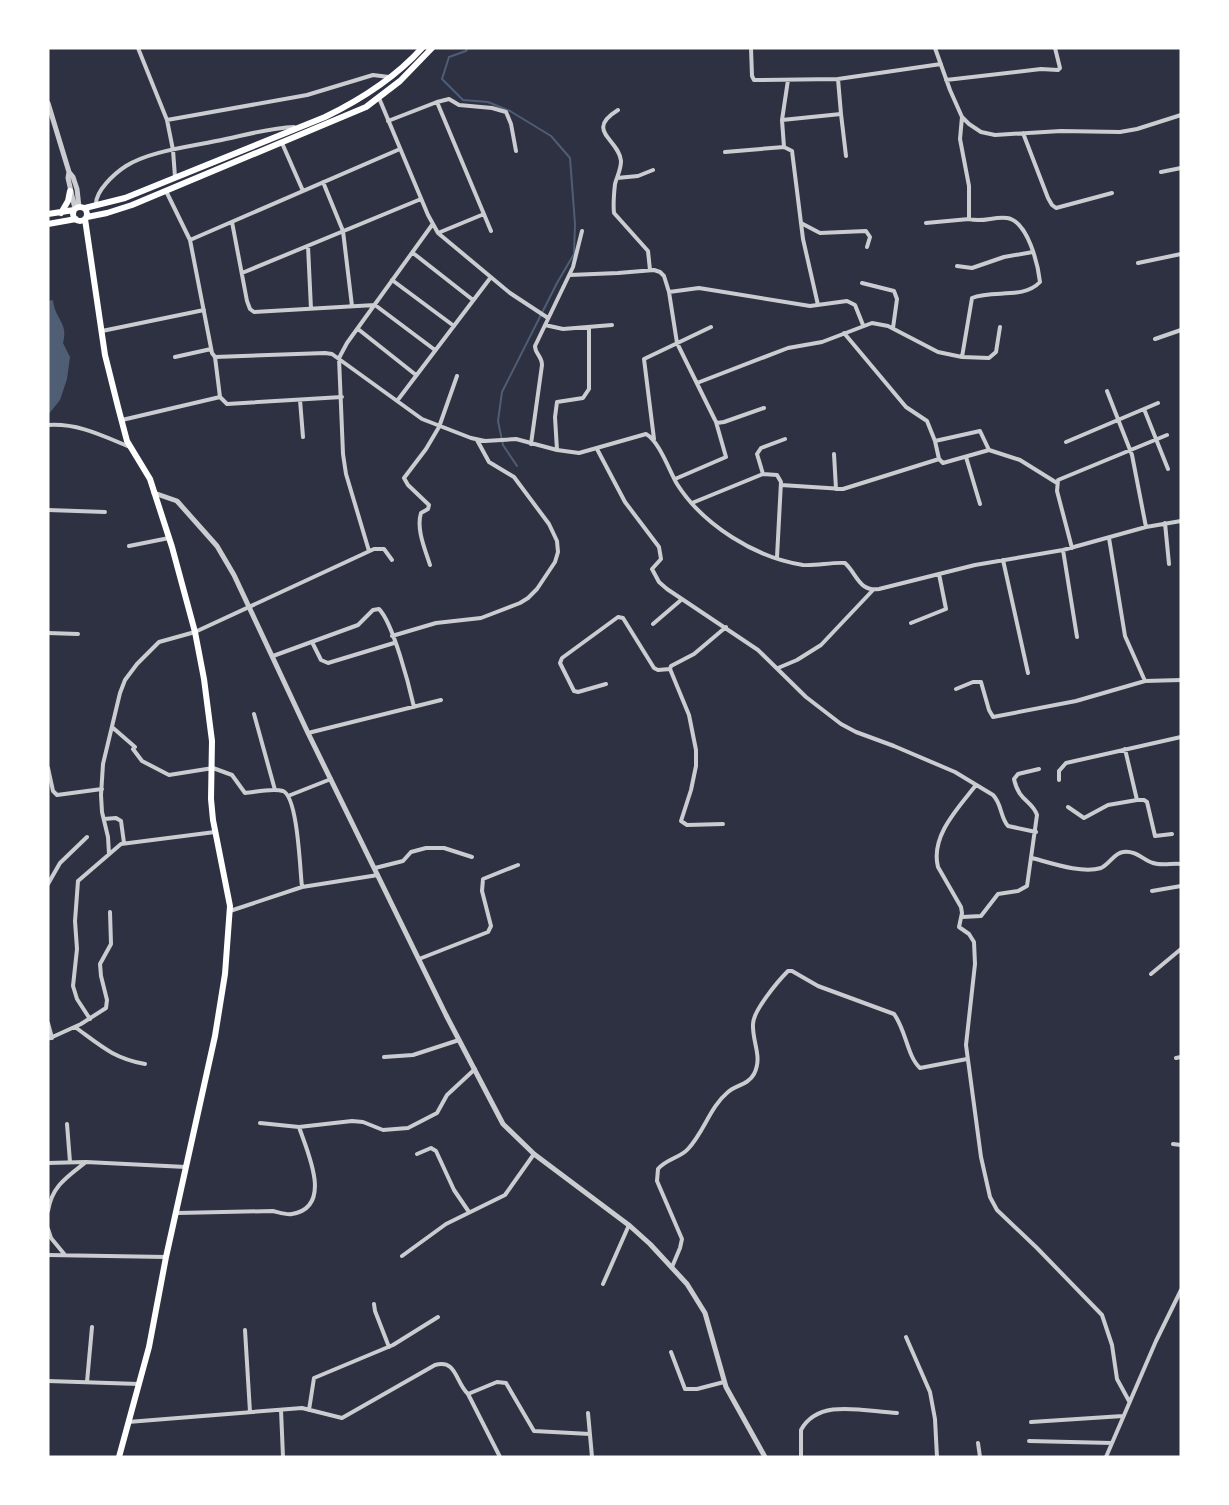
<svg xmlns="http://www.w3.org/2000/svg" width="1229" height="1505" viewBox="0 0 1229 1505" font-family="Merriweather,serif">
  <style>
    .water { fill: #4f5d75 }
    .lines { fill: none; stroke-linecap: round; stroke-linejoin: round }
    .stream { stroke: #4f5d75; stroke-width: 2 }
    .minor { stroke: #caccd0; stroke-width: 4 }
    .tertiary { stroke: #caccd0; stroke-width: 5 }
    .secondary { stroke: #fff; stroke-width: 6 }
  </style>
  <rect width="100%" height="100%" fill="#2d3142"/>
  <path class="water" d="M53,300C55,320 69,323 63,343L70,357L67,379L60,400L48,415V301Z"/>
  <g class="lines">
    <path class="stream" d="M468,48L466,51L449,57L442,79L463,100L488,102L510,111L551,136L570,158L575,224L574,254L557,283L502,392L498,421L503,445L517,466"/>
    <path class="minor" d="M138,48L167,120L173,150L175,177
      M751,48L752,76L754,80L838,79
      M935,48L950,90L962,117L969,124L981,132L995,135L1061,131L1120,132L1137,129L1181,115
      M946,80L1041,69L1058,70L1060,68L1055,48
      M379,98L428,215L438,233L510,293L548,318
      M437,102L449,99L459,105L492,108L506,112L511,124L516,151
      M618,110C584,131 619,139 621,161C621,170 617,176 615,184C614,193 613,204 614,213L648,251L650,270
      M841,114L846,156
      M167,120L307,95L373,75L389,77
      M782,120L788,80
      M388,121L437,102L491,231
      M1023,133L1048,198L1052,205L1056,208L1112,193
      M282,143L303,191
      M784,147L782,120L841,114L838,79L941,64
      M725,152L784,147L792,151L803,239L818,305
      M1161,172L1181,168
      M617,178L638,176L653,170
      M323,182L343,231L352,306
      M166,191L190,240L212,353L215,357L325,353L332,354L422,419L471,438L485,441L516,439L557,450L579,453L646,434C659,441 669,470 677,484C703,525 756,558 803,565C817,566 831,562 845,563C857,574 859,592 879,589L975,565L1063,550L1146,527L1181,521
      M96,205C95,191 115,173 126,166C150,151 189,147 216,141C242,136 268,128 294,127
      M232,222L247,301L250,309L254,312L375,305L435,350
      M801,223L820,233L866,231L870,237L867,247
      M926,223L969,219V186L960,139L962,117
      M438,233L484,214
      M190,240L400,149
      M308,246L311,309
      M413,253L473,300
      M1138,263L1181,254
      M957,266L972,268L1004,257L1033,252
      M242,273L421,199
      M570,275L618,273L654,270L660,272L664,276L669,292L677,343L715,420L717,423L724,422L764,408
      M392,280L454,326
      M862,283L894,291L897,299L893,328
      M669,292L699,288L810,306L847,301L855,305L863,325
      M545,325L563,329L612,325
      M358,329L416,375
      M102,331L204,310
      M844,333L906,407L927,421L935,441L980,431L989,450L1020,460L1057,483
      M1155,339L1181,330
      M175,357L211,349
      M215,357L220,397L227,404L342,397
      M962,357L972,298C993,289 1023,300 1040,282C1038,265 1028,221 1007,218C994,216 983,223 969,219
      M697,383L788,348L822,342L872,323L888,326L938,352L962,357L989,358L996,352L1000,327
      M1107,391L1132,455L1146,527
      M300,400L303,437
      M397,401L491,277
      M1144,409L1168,469
      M122,420L220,397
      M48,425C78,423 103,436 130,447
      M654,439L644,359L711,327
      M935,441L939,459L943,463L989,450
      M1066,442L1158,403
      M531,444L542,365C542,356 535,354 535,346L573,267L582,231
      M597,449L625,502L659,547L661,559L652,569L659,582L667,589L758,650L806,697L841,724L856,732L894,746L955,772L993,795C1002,804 1000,817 1008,826L1036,832
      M557,450L555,417L557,402L583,398L589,389V327
      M834,454L836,489
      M966,457L980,504
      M675,479L726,457L716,422
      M781,485L843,489L939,459
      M692,503L763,474
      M48,510L105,512
      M1165,523L1169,564
      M1109,538L1125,636L1145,681
      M129,546L169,538
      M1072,548L1057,491L1058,480L1167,435
      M1063,550L1077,637
      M369,551L346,474L343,454L339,358L347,343L432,225
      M777,557L781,482L777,475L763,474L757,454L761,448L785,439
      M1003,560L1028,673
      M430,565C425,549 416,529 421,513L428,509L429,505L408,485L404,478L426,449L439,427L457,376
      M911,623L946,609L939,574
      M653,624L681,600
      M48,633L78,634
      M392,636L436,623L481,618L520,603L528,598L537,589L555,562L558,552L557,541L549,524L514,477L489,462L477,440
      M312,642L321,660L328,663L394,643
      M273,656L358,625L373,610L379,609C393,623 409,685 414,707
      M778,668L797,660L821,645L873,590
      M606,684L578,692L574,691L560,663L562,658L618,617L623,618L654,668L658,670L670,669
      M956,689L973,682H981L989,710L993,717L1076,701L1145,681L1181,680
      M254,714L275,790
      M112,727L135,747
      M308,733L441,700
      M133,749L142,761L169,775L213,768L232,775L245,793C256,792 272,788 283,791C298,797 300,871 302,887
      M1125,749L1137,800H1144L1147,802L1155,836L1172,834
      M48,768L53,791L57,795L102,789
      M1059,780V771L1066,763L1181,737
      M976,785C959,807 930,836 938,867L961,907L962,913L959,927L969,934L974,942L975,964L966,1045L981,1157L990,1197L997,1210L1037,1248L1102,1315L1112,1345L1117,1379L1129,1401
      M288,796L331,779
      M1068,807L1084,818L1108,805L1137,800
      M104,819L116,818L121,821L124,843
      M723,824L687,825L681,821L691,790L696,766V750L689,715L670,669L671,666L694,654L726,627
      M109,854L108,837L102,812L101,795L103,764L120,693L125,680L137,664L159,642L195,632L374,549H384L392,560
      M1032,858C1051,863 1082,874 1101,868C1110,864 1114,853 1123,852C1136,850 1143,860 1153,863C1162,866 1172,863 1181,864
      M375,868L403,861L411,852L426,848H444L472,857
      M48,884L60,863L87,837
      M1152,891L1181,886
      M230,911L302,887L378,875
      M962,917L981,916L998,894L1018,891L1027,886L1037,815C1032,800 1019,802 1014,779L1018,774L1039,769
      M419,959L488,932L491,926L482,891L483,879L518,865
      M1151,974L1181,949
      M90,1019L77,999L73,986L77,949L75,921L78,881L121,844L215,832
      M48,1023L52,1038
      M75,1027C101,1046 113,1058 145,1064
      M48,1039L81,1024L106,1008L107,1000L101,976L100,964L111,944L110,912
      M384,1057L413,1055L459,1040
      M1176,1058L1181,1057
      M260,1123L299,1127L352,1121L363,1122L383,1130L408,1128L437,1113L447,1095L475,1069
      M67,1124L70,1162
      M1173,1144L1181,1145
      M417,1154L431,1148L436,1151L454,1190L469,1212
      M48,1163L86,1162L186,1167
      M48,1211C52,1186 67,1177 86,1162
      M178,1213L273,1211C278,1212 286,1215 292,1214C334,1207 307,1151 299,1127
      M48,1229L51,1238L65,1255
      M48,1255L166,1257
      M402,1256L446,1224L505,1195L534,1154
      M672,1267L680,1248L682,1239L657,1181L658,1169C666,1159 680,1158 688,1149C704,1132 710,1107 728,1092C736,1085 748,1085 754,1074C763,1057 752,1042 753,1024C753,1011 778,981 788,971H792L818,986L894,1014C906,1030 907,1056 920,1068L967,1059
      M603,1284L629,1225
      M374,1304L375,1311L389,1347
      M245,1330L250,1412
      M906,1337L930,1392L935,1419L937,1457
      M671,1352L685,1389H697L724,1382
      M48,1381L139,1384
      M87,1382L92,1327
      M468,1394L500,1457
      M281,1410L283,1457
      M309,1410L314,1378L393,1345L438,1317
      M588,1413L592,1457
      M128,1422L302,1408L342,1418L435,1365C457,1359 455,1382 468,1394L497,1382L506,1383L534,1431L590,1434
      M1031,1422L1123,1416
      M1029,1441L1112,1443
      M978,1443L980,1457
      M801,1457V1430C819,1397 866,1412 897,1413
      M1106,1457L1156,1341L1181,1290"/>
    <path class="tertiary" d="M48,103L69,172L73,177L77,189L79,207
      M69,172L68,178L75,209
      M154,493L177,501L217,546L234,575L308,733L446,1015L503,1124L534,1154L630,1226L650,1244L687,1284L705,1313L726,1387L765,1457"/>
    <path class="secondary" d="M73 214a7 7 0 1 1 14 0a7 7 0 1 1-14 0Z
      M85,208L125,198L325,117C360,100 395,78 422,48
      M61,213L68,201L70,191
      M48,214L74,210
      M87,217L107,213L132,205L366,107L400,81L432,48
      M85,219L105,355L118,407L127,441L150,479L172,547L195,632L204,679L212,741L211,799L213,820L230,906L225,974L215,1036L166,1257L149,1347L119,1457
      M48,224L76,219"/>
  </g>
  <rect width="1229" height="1505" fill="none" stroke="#ffffff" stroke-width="99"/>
</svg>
